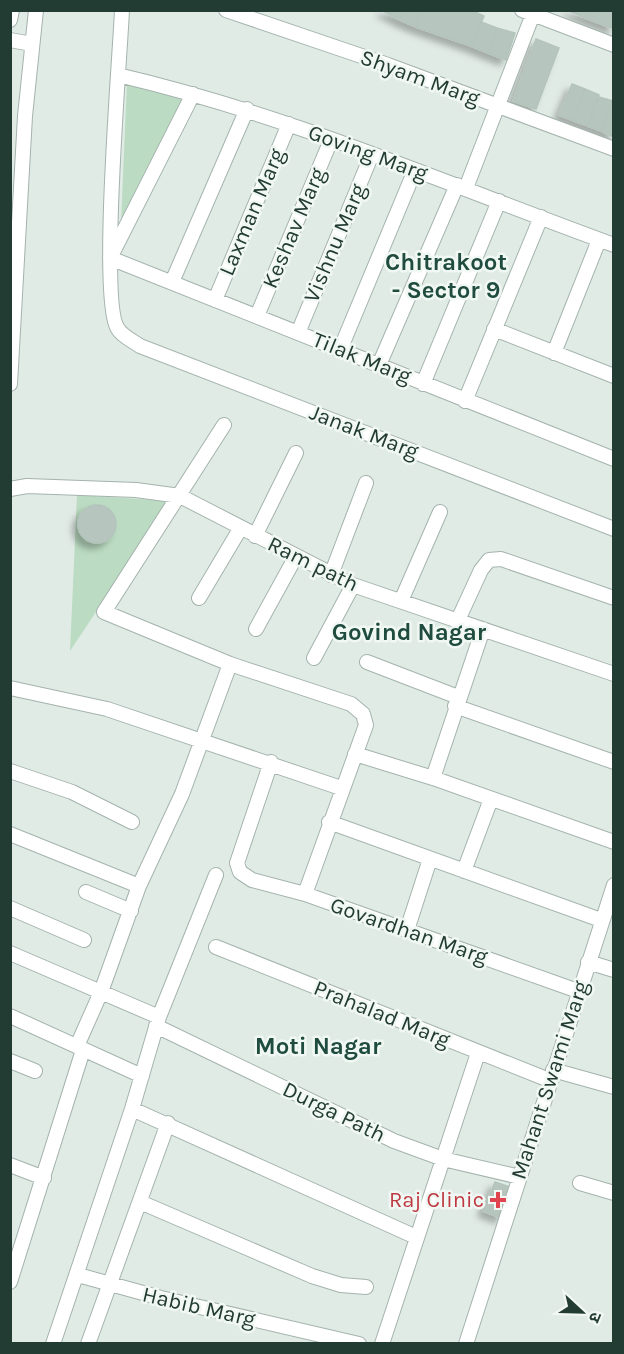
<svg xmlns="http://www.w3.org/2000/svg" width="624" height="1354" viewBox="0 0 624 1354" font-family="Karla,'Noto Sans Devanagari',sans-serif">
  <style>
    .green { fill: #bbdbc2 }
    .building { fill: #b6c6bf; stroke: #b4c4bd; stroke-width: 1.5; filter: url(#shadow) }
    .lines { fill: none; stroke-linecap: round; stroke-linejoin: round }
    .minor-casing { stroke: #a4b3ad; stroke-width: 16 }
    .minor { stroke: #fff; stroke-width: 14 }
    .health-dot { fill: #e0444e; stroke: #f1f8f4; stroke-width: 2 }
    .labels { text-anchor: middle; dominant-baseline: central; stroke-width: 5; stroke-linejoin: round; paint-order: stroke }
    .street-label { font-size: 22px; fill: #223b33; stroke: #f1f8f4 }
    .health-label { font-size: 22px; fill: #be3a42; stroke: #f1f8f4; text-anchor: end }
    .neighbourhood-label { font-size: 24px; font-weight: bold; fill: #1f4c3f; stroke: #f1f8f4 }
  </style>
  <defs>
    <filter id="shadow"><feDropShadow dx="-5.5" dy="5.5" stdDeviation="3" flood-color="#0004"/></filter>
  </defs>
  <rect width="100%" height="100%" fill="#e1ebe6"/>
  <path class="green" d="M127,82L185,99L120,246Z
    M77,495L170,501L70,651Z"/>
  <path class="building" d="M381,10H404L400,20Z
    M404,10H422L416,27L400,20Z
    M422,10H471L484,16L471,46L416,27Z
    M567,10H592L588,19Z
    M592,10H614V29L588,19Z
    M481,22L497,28L488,53L471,46Z
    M497,28L515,33L506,60L488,53Z
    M536,39L559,48L536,109L513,101Z
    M572,84L585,89L574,121L559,115Z
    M585,89L599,95L588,126L574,121Z
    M599,97L613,101L601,131L588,126Z
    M613,101H614V137L601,131Z
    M78 524a19 19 0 1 1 38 0a19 19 0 1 1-38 0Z
    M495,1182L513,1188L501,1218L483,1211Z"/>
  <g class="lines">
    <defs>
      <path id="minor" d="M122,10C120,57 99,304 118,329C122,336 133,341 140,346L614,529
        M226,10L388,65L614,149
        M522,10L614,45
        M10,20L12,10
        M10,40L32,44
        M118,75C289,115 449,185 614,245
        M193,94L110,258L614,459
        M466,188L533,14
        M172,282L247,109
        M215,300L289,124
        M257,316L331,140
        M494,329L614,376
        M298,333L372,154
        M340,350L415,170
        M554,353L599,240
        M379,365L457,185
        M10,384L25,116L36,10
        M423,384L499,201
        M465,401L541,217
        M224,425L104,612L230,664L351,704L363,714L366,725L305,894
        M10,489L27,486L136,490L180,496L353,585L614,674
        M255,536L296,453
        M331,575L366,483
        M199,598L240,529
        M401,601L440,512
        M458,620L481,570L489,560L501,559L614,598
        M256,629L295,558
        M314,658L353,585
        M367,662L458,697
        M10,688L107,709L341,788
        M455,706L614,762
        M355,754L433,778L614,842
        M271,762L237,863L240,872L252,880L305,894L578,991
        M10,771L72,792L132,822
        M433,778L483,629
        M329,822L601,920
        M10,834L139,886
        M464,871L491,799
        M86,892L131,911
        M10,908L84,940
        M407,930L430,859
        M216,947L549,1080
        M10,953L159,1017L132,1109L53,1344
        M588,962L614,970
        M10,1016L142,1076
        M159,1017L216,875
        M156,1026L394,1141L443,1159L520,1177
        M77,1046L101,992L139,886L182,794L230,664
        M10,1061L35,1071
        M553,1070L614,1087
        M132,1109L416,1237
        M10,1165L44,1178
        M580,1183L614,1193
        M140,1202L312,1276L341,1285L366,1287
        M78,1275L161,1298L359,1344
        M10,1282L83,1050
        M88,1344L168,1123
        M382,1344L478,1053
        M466,1344L614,885"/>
    </defs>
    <use href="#minor" class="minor-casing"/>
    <use href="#minor" class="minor"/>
  </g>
  <path class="health-dot" d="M495 1191h6v6h6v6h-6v6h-6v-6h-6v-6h6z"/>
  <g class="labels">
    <g class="street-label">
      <text transform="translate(420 78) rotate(20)">Shyam Marg</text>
      <text transform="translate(368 153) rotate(20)">Goving Marg</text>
      <text transform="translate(252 212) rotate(-67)">Laxman Marg</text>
      <text transform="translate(294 228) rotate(-67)">Keshav Marg</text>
      <text transform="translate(335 243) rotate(-67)">Vishnu Marg</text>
      <text transform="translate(362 358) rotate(22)">Tilak Marg</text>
      <text transform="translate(364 432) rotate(21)">Janak Marg</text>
      <text transform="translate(313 564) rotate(26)">Ram path</text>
      <text transform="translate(409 931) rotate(19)">Govardhan Marg</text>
      <text transform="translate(382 1014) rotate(22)">Prahalad Marg</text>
      <text transform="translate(550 1080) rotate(-72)">Mahant Swami Marg</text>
      <text transform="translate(334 1112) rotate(26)">Durga Path</text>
      <text transform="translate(199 1307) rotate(13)">Habib Marg</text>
    </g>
    <g class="health-label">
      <text x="484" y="1200">Raj Clinic</text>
    </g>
    <g class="neighbourhood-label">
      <text x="446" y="262">Chitrakoot<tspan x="446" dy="28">- Sector 9</tspan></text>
      <text x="409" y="632">Govind Nagar</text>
      <text x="318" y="1046">Moti Nagar</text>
    </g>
  </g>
  <rect width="624" height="1354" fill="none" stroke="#223b33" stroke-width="24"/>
  <g transform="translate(582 1312) rotate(112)" stroke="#f1f8f4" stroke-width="4.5" paint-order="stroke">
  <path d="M0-4.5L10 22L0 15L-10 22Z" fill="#223b33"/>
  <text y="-9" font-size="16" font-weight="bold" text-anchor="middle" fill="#223b33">उ</text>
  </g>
</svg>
